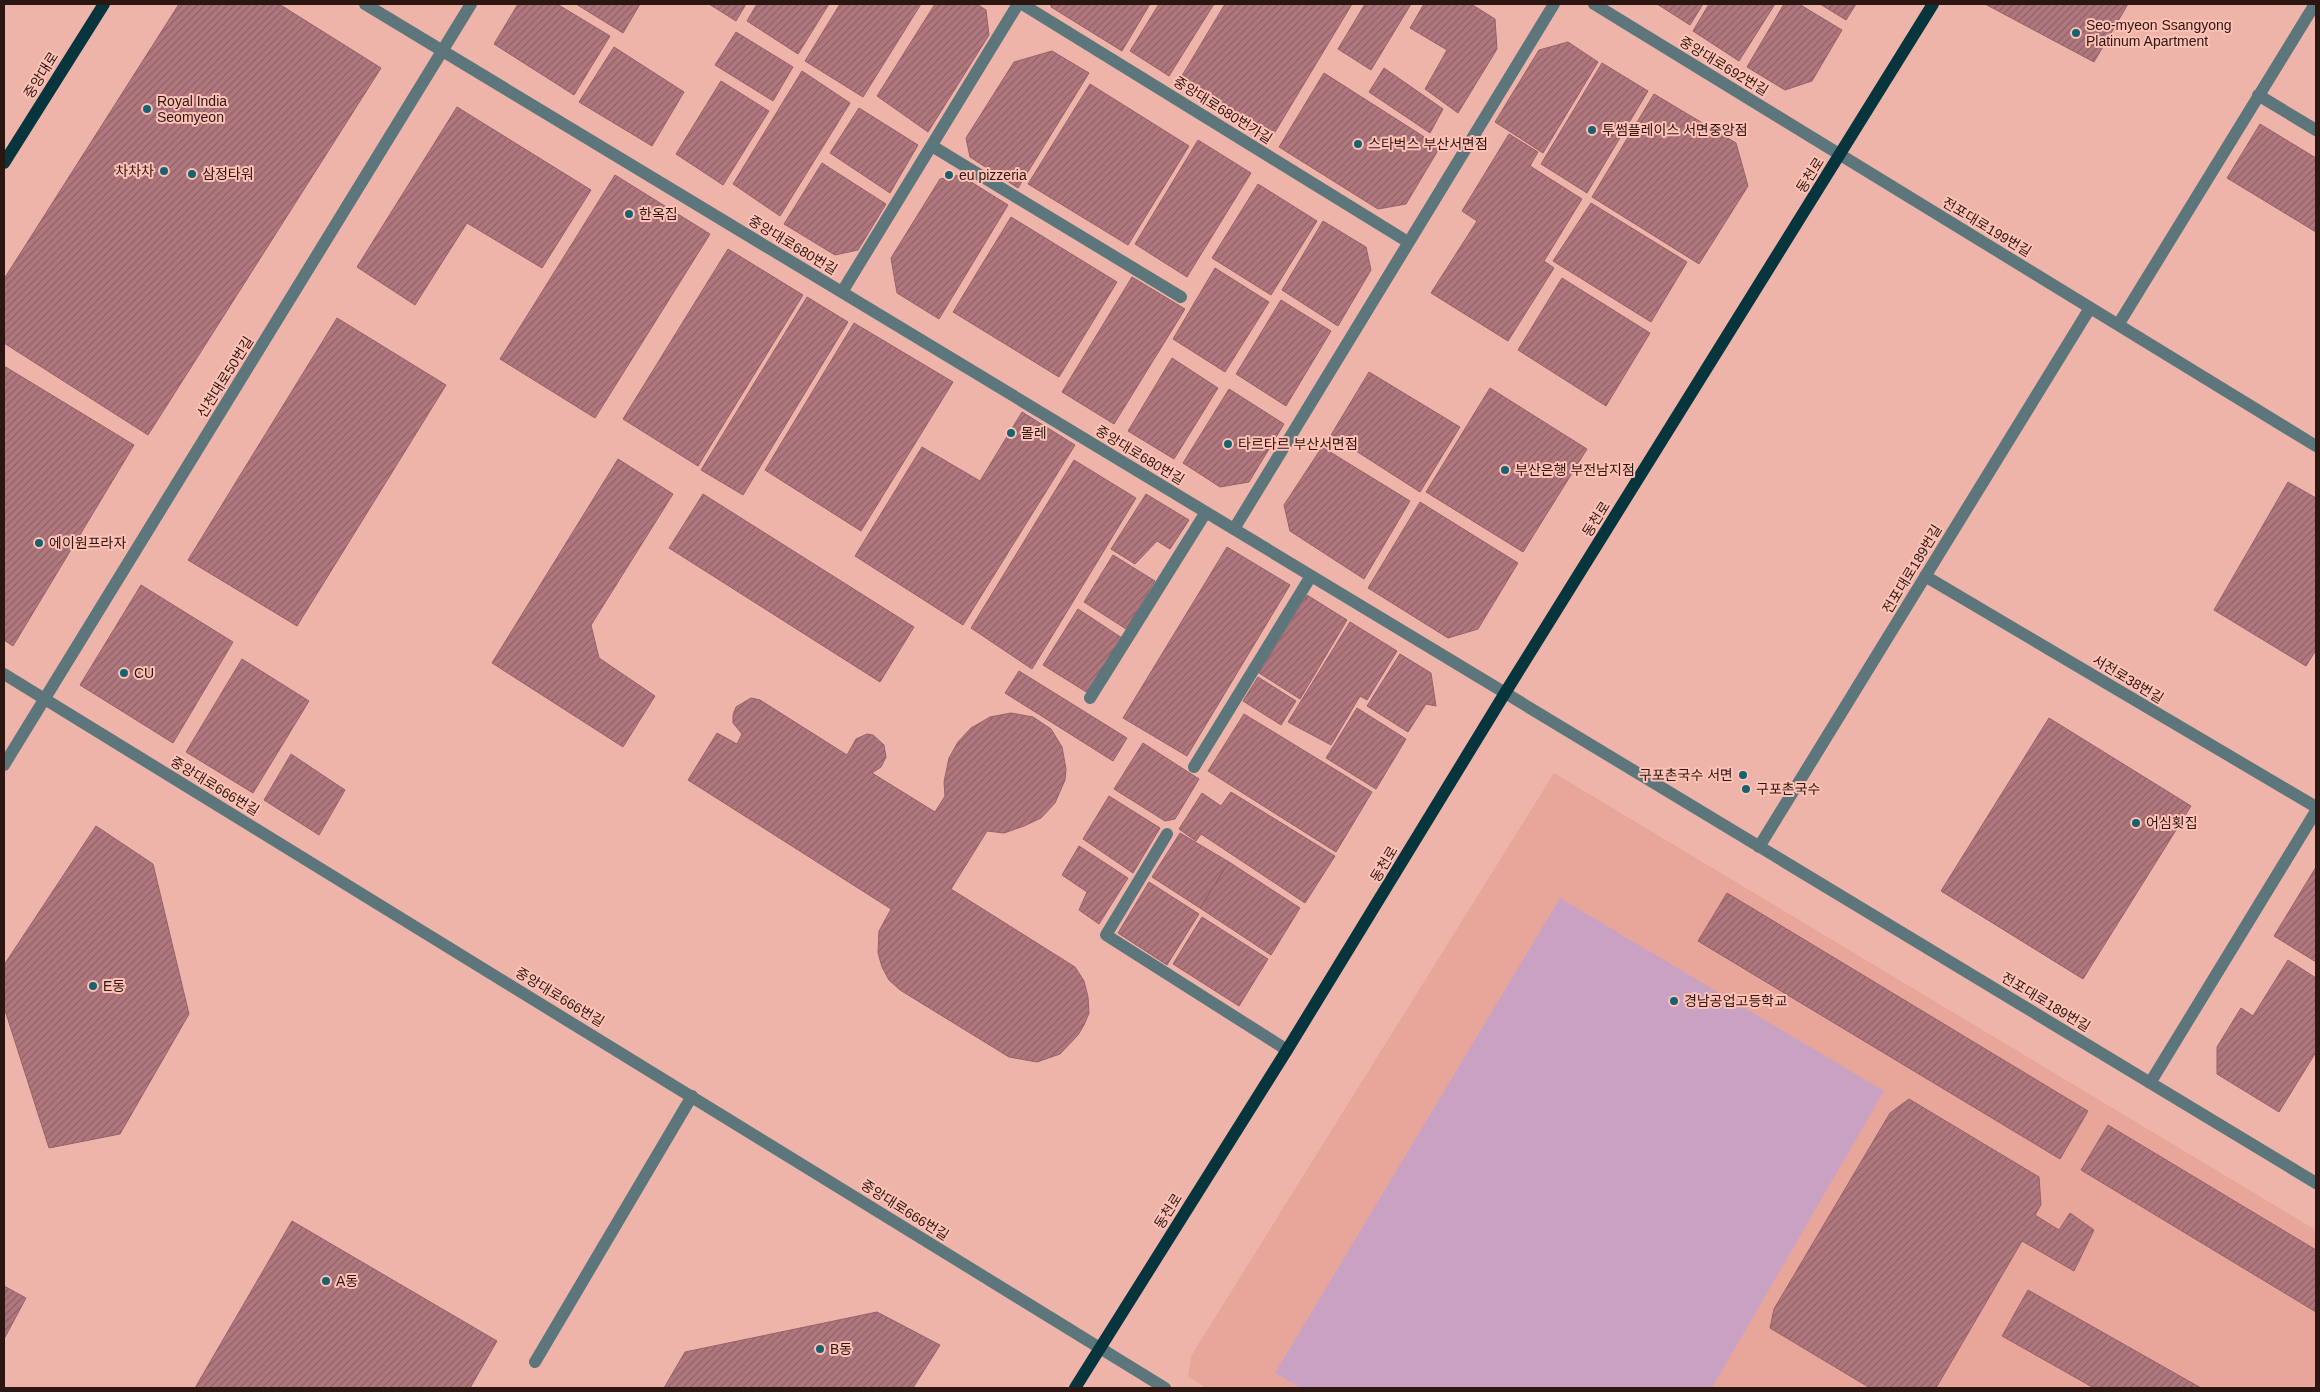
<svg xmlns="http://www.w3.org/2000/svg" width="2320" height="1392" viewBox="0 0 2320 1392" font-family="Helvetica,'Noto Sans KR',sans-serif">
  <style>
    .built { fill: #e8a69a }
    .garden { fill: #c9a2c3 }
    .building { fill: url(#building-hatch); stroke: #976168 }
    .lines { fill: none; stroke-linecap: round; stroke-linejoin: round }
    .minor { stroke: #5c767b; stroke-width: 12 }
    .major { stroke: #07353d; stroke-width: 12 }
    .poi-dot { fill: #17626f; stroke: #fdc1b5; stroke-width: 2 }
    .labels { text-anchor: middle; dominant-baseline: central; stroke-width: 4; stroke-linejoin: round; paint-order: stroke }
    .poi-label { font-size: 14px; fill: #2b1612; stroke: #fdc1b5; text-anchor: start }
    .street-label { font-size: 14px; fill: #2b1612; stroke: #fdc1b5 }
  </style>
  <defs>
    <pattern id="building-hatch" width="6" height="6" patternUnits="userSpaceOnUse" patternTransform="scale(1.25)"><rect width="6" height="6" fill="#b0787e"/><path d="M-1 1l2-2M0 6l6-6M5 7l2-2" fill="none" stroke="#8f6166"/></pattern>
  </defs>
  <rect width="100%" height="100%" fill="#efb4a9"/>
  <path class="built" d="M1554,773L2316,1230V1388H1207L1188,1377L1191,1356Z"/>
  <path class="garden" d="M1560,898L1884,1091L1712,1388H1301L1275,1373Z"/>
  <path class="building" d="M179,4H279L381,68L148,435L4,343V279Z
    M518,4H557L610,36L574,95L494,44Z
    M576,4H640L623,33Z
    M709,4H746L736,21Z
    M757,4H829L798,54L747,21Z
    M840,4H921L863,97L805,61Z
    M935,4H977L986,10L989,35L928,132L877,96Z
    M1051,4H1150L1122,51L1051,7Z
    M1159,4H1214L1169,76L1130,51Z
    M1225,4H1352L1269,142L1177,84Z
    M1365,4H1411L1371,70L1338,49Z
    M1424,4H1471L1495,19L1497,49L1458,113L1425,89L1447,50L1410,28Z
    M1657,4H1703L1690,25Z
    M1709,4H1775L1739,61L1693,31Z
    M1784,4H1799L1842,30L1812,81L1785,90L1747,67Z
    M1820,4H1856L1846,20Z
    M1985,4H2128L2094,62Z
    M736,32L793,67L773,101L715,65Z
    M1568,42L1598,62L1543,153L1495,122L1539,50Z
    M614,47L684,92L652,146L579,102Z
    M1052,51L1089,73L1018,188L970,157L966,138L1014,62Z
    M1602,63L1648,91L1587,193L1541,164Z
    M1384,68L1443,109L1430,133L1369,92Z
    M802,71L850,103L780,216L733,184Z
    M1324,73L1440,147L1406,204L1378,209L1279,147Z
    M721,81L769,111L723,185L676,154Z
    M1090,84L1189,146L1128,245L1028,184Z
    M1654,94L1736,143L1748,186L1699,264L1592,197Z
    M457,107L591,190L542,268L467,223L415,305L357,267Z
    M859,108L918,145L890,193L830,153Z
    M2260,124L2316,158V232L2227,178Z
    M1509,134L1538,152L1530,166L1582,199L1544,261L1554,268L1508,341L1431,293L1477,221L1462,211Z
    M1198,140L1251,173L1187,277L1135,244Z
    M822,163L886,204L858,250L835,255L784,224Z
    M615,175L710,234L595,418L500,359Z
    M960,175L1008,205L939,319L897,293L891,258L940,179Z
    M1258,184L1317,221L1271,295L1212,258Z
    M1591,203L1687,262L1651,322L1553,261Z
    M1011,217L1117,282L1059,377L953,312Z
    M1323,221L1366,247L1371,270L1338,326L1282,290Z
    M728,249L803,295L698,466L623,419Z
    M1215,268L1269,302L1225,372L1173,339Z
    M1132,277L1185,309L1114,424L1062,392Z
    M1562,278L1650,333L1606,406L1518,350Z
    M807,297L848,322L743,495L701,470Z
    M1281,300L1331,331L1286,406L1236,374Z
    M337,318L446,385L297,626L188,560Z
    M854,323L953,382L861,531L765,470Z
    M1172,358L1218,388L1174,459L1128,431Z
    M4,366L134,445L13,646L4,640Z
    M1369,372L1460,427L1420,492L1331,435Z
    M1490,388L1587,449L1523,552L1426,492Z
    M1229,389L1284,424L1249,482L1220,487L1183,463Z
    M1022,412L1075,445L963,625L855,556L922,447L980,481Z
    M1322,447L1410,501L1364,579L1290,531L1284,505Z
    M618,459L673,494L591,625L599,658L655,696L623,747L492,663Z
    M1074,460L1136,498L1032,669L971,628Z
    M2288,482L2316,498V650L2306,666L2214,610Z
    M703,494L914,627L880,682L669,548Z
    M1146,494L1189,520L1170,549L1157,541L1135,564L1111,549Z
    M1420,502L1518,563L1478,629L1448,638L1368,588Z
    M1227,547L1290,585L1187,756L1123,718Z
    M1113,555L1155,581L1126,629L1084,602Z
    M141,585L233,642L173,743L80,685Z
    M1307,595L1347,620L1300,699L1259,673Z
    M1078,609L1122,638L1088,693L1043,665Z
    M1350,622L1397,651L1367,700L1360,696L1331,745L1288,722Z
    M1400,654L1431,673L1436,706L1426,704L1408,732L1367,706Z
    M242,659L309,701L253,793L186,752Z
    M1019,671L1127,738L1113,761L1005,693Z
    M1258,677L1296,701L1281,725L1243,701Z
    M751,698L760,700L847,755L856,739L867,734L873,735L884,745L886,757L881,767L872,773L935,812L945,796L944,782L949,758L958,742L971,728L990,717L1011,713L1033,717L1051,729L1062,747L1066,769L1065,780L1055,803L1041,818L1024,826L1004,833L987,831L951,889L1075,967L1084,981L1088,997L1089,1013L1084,1025L1078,1035L1060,1054L1037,1062L1009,1057L900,990L889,980L882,967L878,953L879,931L891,909L688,780L717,733L737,744L742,734L733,723V715L736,707Z
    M1357,708L1406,739L1376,789L1326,758Z
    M1244,714L1372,792L1336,852L1208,771Z
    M2049,718L2191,806L2083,979L1941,891Z
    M1143,743L1199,779L1175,819L1165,821L1114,789Z
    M291,754L345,790L319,835L264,800Z
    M1231,792L1335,856L1305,903L1201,834L1196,841L1179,829L1202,793L1221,806Z
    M1109,796L1160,828L1133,873L1083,839Z
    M96,826L153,864L189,1014L120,1134L49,1148L4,1007V965Z
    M1180,833L1229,862L1200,908L1152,877Z
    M1079,846L1128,878L1099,924L1079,910L1087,892L1062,875Z
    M1229,862L1300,908L1271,955L1200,908Z
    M2316,867V962L2274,936Z
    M1149,882L1199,914L1167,965L1118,933Z
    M1727,893L2088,1111L2060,1159L1698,941Z
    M1202,917L1268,959L1239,1006L1173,964Z
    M2288,960L2316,978V1052L2279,1112L2217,1074V1047L2241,1008L2253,1016Z
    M1909,1099L2039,1177L2041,1205L2035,1215L2059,1230L2070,1213L2094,1230L2074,1271L2022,1241L1936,1388H1870L1770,1328L1774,1309L1890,1113Z
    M2108,1125L2316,1250V1312L2081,1170Z
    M292,1221L497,1341L470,1388H195Z
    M4,1286L26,1298L4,1339Z
    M2028,1290L2201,1388H2094L2002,1336Z
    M877,1312L940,1345L913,1388H664L685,1352Z"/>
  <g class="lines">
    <path class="minor" d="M365,4L2316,1183
      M1022,4L1408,242
      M1594,4L2316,446
      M2258,95L2316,130
      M932,146L1181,297
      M842,292L1018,4
      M2118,325L2315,4
      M1234,529L1554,4
      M1925,576L2316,807
      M4,674L1165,1388
      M1090,698L1206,512
      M4,765L471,4
      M1194,767L1311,576
      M1167,834L1106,935L1287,1050
      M1759,847L2090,308
      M2150,1083L2316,811
      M535,1362L692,1096"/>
    <path class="major" d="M4,163L104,4
      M1075,1388L1287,1050L1505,693L1933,4"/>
  </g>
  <g class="poi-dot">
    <circle cx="2076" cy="33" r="5"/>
    <circle cx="147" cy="109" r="5"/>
    <circle cx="1592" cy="130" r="5"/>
    <circle cx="1358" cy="144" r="5"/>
    <circle cx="164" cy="171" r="5"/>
    <circle cx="192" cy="174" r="5"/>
    <circle cx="949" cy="175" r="5"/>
    <circle cx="629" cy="214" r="5"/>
    <circle cx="1011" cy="433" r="5"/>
    <circle cx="1228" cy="444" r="5"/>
    <circle cx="1505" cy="470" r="5"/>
    <circle cx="39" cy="543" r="5"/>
    <circle cx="124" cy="673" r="5"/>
    <circle cx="1743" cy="775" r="5"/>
    <circle cx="1746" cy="789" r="5"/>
    <circle cx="2136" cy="823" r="5"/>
    <circle cx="93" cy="986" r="5"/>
    <circle cx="1674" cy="1001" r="5"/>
    <circle cx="326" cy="1281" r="5"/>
    <circle cx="820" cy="1349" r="5"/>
  </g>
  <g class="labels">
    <g class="poi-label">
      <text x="2086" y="25">Seo-myeon Ssangyong<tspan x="2086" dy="16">Platinum Apartment</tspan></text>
      <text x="157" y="101">Royal India<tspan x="157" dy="16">Seomyeon</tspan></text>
      <text x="1602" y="130">투썸플레이스 서면중앙점</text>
      <text x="1368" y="144">스타벅스 부산서면점</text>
      <text x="154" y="171" text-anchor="end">차차차</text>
      <text x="202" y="174">삼정타워</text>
      <text x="959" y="175">eu pizzeria</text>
      <text x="639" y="214">한옥집</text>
      <text x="1021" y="433">몰레</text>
      <text x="1238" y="444">타르타르 부산서면점</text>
      <text x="1515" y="470">부산은행 부전남지점</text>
      <text x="49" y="543">에이원프라자</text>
      <text x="134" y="673">CU</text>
      <text x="1733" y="775" text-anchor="end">구포촌국수 서면</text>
      <text x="1756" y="789">구포촌국수</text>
      <text x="2146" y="823">어심횟집</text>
      <text x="103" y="986">E동</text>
      <text x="1684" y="1001">경남공업고등학교</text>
      <text x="336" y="1281">A동</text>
      <text x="830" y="1349">B동</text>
    </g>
    <g class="street-label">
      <text transform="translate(1724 66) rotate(31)">중앙대로692번길</text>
      <text transform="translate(41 75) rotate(-58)">중앙대로</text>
      <text transform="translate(1223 110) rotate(32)">중앙대로680번가길</text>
      <text transform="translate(1810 175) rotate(-58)">동천로</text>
      <text transform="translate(1987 227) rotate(31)">전포대로199번길</text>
      <text transform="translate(793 245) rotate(31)">중앙대로680번길</text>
      <text transform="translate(225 377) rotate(-58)">신천대로50번길</text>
      <text transform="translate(1140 455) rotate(31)">중앙대로680번길</text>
      <text transform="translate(1596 519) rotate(-58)">동천로</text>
      <text transform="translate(1912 569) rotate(-59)">전포대로189번길</text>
      <text transform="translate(2128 679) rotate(31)">서전로38번길</text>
      <text transform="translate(215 786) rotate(31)">중앙대로666번길</text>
      <text transform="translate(1384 864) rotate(-59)">동천로</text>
      <text transform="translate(560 997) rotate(31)">중앙대로666번길</text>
      <text transform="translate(2046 1002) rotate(31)">전포대로189번길</text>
      <text transform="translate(905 1210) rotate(32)">중앙대로666번길</text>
      <text transform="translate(1168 1211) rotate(-58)">동천로</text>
    </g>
  </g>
  <rect width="2320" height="1392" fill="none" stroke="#2b1612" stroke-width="10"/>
</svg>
